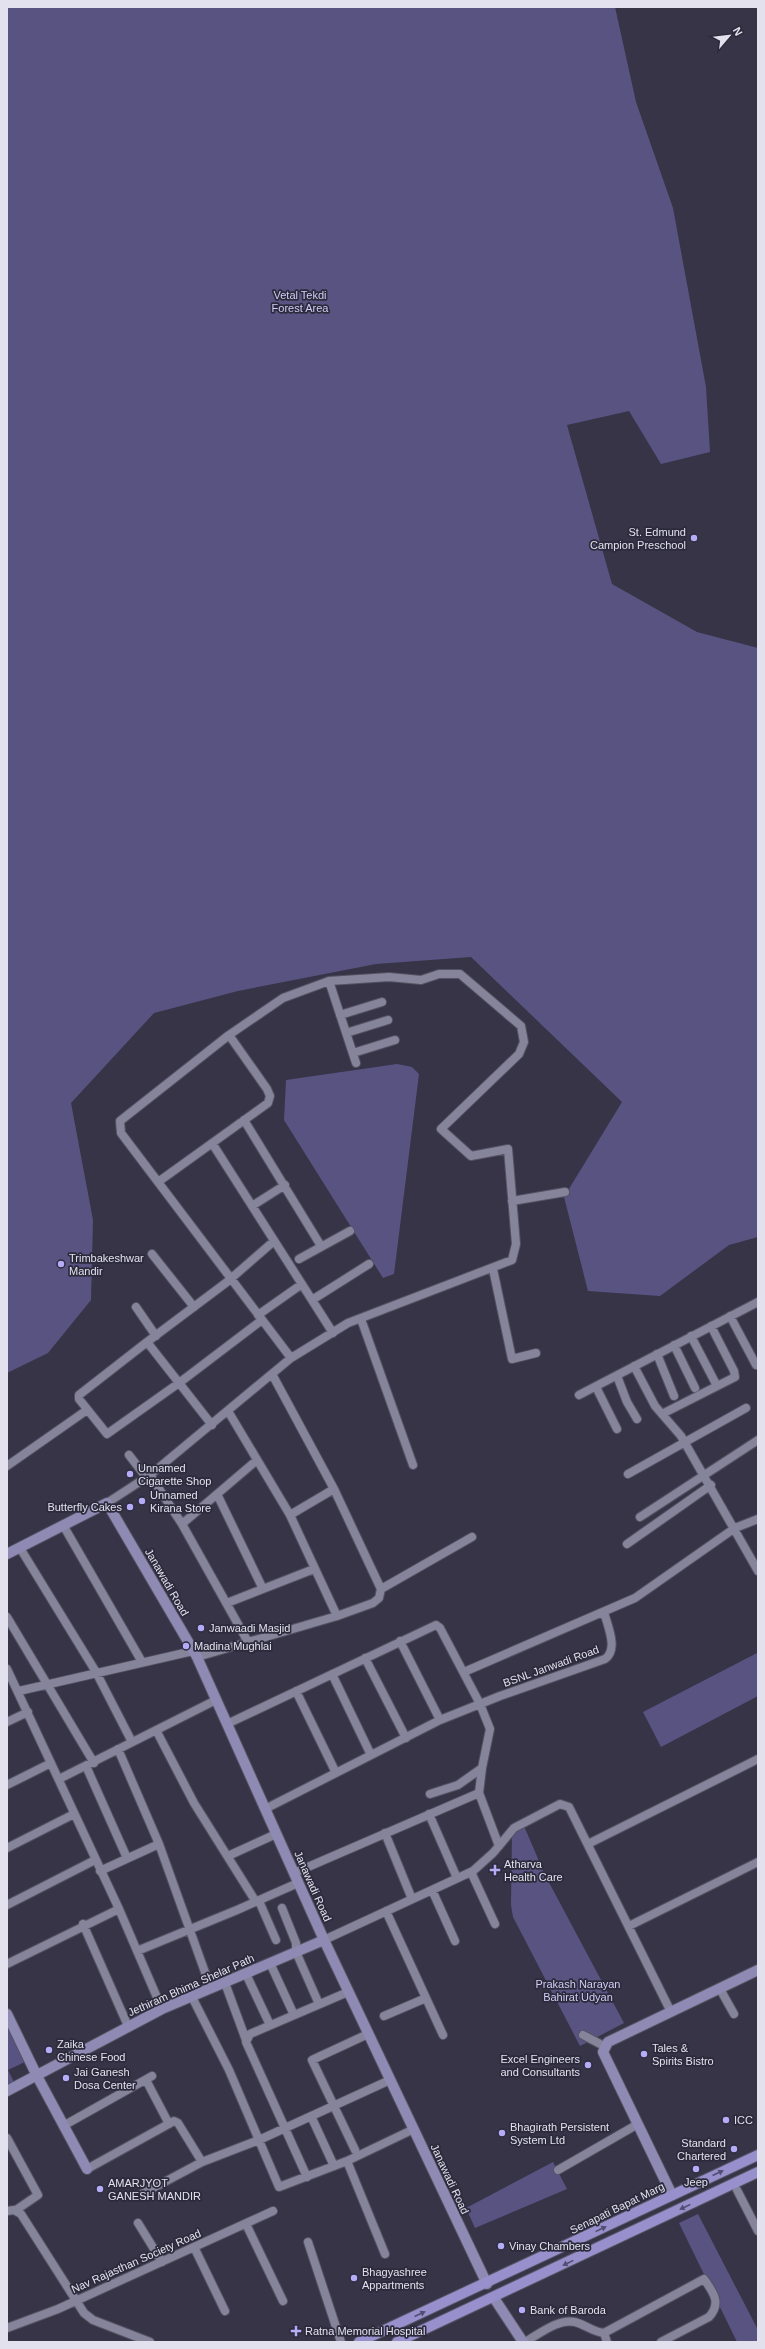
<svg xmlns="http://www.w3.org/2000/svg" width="765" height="2349" viewBox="0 0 765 2349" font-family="Arial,sans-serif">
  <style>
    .green { fill: #595382 }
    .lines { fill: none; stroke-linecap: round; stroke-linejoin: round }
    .street-casing { stroke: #545262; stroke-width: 10 }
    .secondary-casing { stroke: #545262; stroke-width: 12 }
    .primary-casing { stroke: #545262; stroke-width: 12 }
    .street { stroke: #86849a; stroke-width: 8 }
    .secondary { stroke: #8f8ab4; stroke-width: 10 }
    .primary { stroke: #9790cd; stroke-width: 10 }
    .oneway { fill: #514e6f }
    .poi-dot { fill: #b5acf8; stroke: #2c2a3c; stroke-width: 1.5 }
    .labels { text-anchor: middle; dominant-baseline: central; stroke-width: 3.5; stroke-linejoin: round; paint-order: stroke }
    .park-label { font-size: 11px; fill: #d0ccf4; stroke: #2c2a3c }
    .poi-label { font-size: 11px; fill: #e2e1ed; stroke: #2c2a3c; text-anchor: start }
    .street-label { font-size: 11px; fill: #e2e1ed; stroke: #2c2a3c }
  </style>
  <rect width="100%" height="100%" fill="#363446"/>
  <path class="green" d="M7,7H615L636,102L673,208L706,387L710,452L661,464L629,411L567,425L612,584L697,632L758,648V1237L729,1245L660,1296L588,1291L564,1197L622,1102L471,957L376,964L238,991L154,1013L71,1103L93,1220L91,1300L48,1353L7,1373Z
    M397,1064L412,1067L419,1074L394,1274L383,1278L284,1120L286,1080Z
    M757,1653L758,1696L661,1747L643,1712Z
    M524,1826L545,1875L624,2023L580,2046L513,1917L511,1905L512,1832Z
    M7,2023L29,2060L8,2070L15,2084L7,2088Z
    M553,2162L567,2189L475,2228L466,2208Z
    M698,2214L758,2330V2342H737L679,2223Z"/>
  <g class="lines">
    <defs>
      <path id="street" d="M329,981L356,1063
        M340,1015L382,1002
        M346,1033L388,1020
        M353,1053L395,1040
        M244,1120L321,1246
        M212,1143L333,1333
        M158,1182L268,1103L270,1096L267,1089L229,1035
        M512,1201L565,1192
        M252,1206L285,1185
        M152,1254L194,1307
        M299,1259L350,1231
        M493,1269L512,1359L536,1353
        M312,1300L369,1264
        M136,1307L156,1336
        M258,1315L302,1284
        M730,1316L756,1365
        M361,1319L413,1465
        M691,1336L717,1386
        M147,1342L79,1395V1399L107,1434L179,1383L262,1320
        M674,1345L695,1388
        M657,1354L674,1396
        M634,1366L655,1406L681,1436L758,1571
        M617,1376L627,1402L637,1419
        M596,1387L617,1429
        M579,1395L758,1302
        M228,1411L290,1515L337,1616
        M662,1414L735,1377L734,1371L711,1326
        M212,1425L147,1342L227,1282L274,1241
        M129,1455L146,1477
        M7,1466L87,1410
        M628,1474L746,1408
        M150,1475L182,1524L248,1642
        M217,1494L263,1589
        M107,1503L150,1475L291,1358L348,1323L512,1260L516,1244L508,1149L471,1156L441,1129L519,1054L524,1042L521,1026L460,974H439L421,980L389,977L329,981L283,998L229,1035L120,1121L121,1133L291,1358
        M290,1515L334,1489
        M640,1517L758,1440
        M182,1524L257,1460
        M63,1525L142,1662
        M627,1544L711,1485
        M20,1548L96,1672L132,1742
        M381,1589L472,1537
        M227,1603L314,1569
        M7,1617L94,1763
        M400,1641L440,1720
        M197,1657L337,1616L373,1603L379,1598L381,1589L334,1489L272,1374
        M365,1658L406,1738
        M7,1669L119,1909L162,2009
        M464,1672L635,1598L735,1528L758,1519
        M332,1674L371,1755
        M19,1691L193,1651
        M296,1691L336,1773
        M7,1722L28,1712
        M227,1724L436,1625L440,1628L480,1704L490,1729L482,1768L458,1785L430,1794
        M156,1730L194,1803L256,1902
        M118,1749L159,1844L211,1989
        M86,1766L127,1858
        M482,1768L479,1793L499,1846
        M59,1779L216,1700
        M7,1785L51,1763
        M265,1809L440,1720L500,1696L605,1659C619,1649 607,1625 604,1612
        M429,1814L457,1878
        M385,1833L412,1899
        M588,1844L758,1759
        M7,1848L74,1814
        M228,1856L276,1834
        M100,1871L159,1844
        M471,1872L495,1924
        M294,1873L479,1793
        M432,1890L455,1941
        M259,1901L276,1940
        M7,1905L95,1860
        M282,1908L296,1943V1952L319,2004
        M386,1911L443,2035
        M83,1924L128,2026
        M629,1926L758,1862
        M324,1940L473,1871L493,1853L514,1828L560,1804L569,1807L671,2012
        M137,1951L237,1910L298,1883
        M270,1963L294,2015
        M7,1964L119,1909
        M246,1974L270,2025
        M225,1983L246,2040
        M720,1989L734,2014
        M192,1997L229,2070L279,2187L347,2161L414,2129
        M384,2016L426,1998
        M583,2035L604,2046
        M146,2080L169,2124
        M311,2116L334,2166
        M63,2126L152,2076
        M7,2138L38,2195L16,2210
        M355,2150L312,2060L368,2034
        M347,2161L385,2254
        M87,2169L174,2121L178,2123L202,2162
        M558,2170L638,2124
        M307,2177L246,2042L250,2034L348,1992
        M737,2190L758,2231
        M142,2194L202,2162L259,2140L390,2080
        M7,2211L14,2210L21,2214L84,2313L93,2320L150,2342
        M138,2223L162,2262
        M246,2224L283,2301
        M308,2242L341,2342
        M194,2247L225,2311
        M7,2328L58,2309L273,2211
        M604,2333L607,2342
        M525,2342C539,2334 559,2318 575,2322C586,2325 593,2332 604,2333L704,2279C713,2292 722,2303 709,2317L661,2342"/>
      <path id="secondary" d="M7,1554L107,1503L197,1657L324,1940L487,2284
        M7,2014L37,2076L87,2169
        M7,2091L162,2009L324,1940
        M672,2195L603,2052L608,2042L758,1970
        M494,2298L523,2342"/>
      <path id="primary" d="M359,2342L758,2155
        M397,2342L758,2172"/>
    </defs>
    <use href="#street" class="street-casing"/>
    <use href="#secondary" class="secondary-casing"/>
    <use href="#primary" class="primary-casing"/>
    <use href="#street" class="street"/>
    <use href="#secondary" class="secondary"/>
    <use href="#primary" class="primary"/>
  </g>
  <defs><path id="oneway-solid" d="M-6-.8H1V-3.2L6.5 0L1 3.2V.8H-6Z"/></defs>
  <g class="oneway">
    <use href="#oneway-solid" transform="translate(718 2173) rotate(-25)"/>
    <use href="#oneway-solid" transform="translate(685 2207) rotate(154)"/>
    <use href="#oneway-solid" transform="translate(601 2229) rotate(-26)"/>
    <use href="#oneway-solid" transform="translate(568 2263) rotate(154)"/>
    <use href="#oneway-solid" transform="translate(420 2314) rotate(-25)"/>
  </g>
  <g class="poi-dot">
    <circle cx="694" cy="538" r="4"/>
    <circle cx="61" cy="1264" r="4"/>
    <circle cx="130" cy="1474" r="4"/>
    <circle cx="142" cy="1501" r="4"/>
    <circle cx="130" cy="1507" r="4"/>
    <circle cx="201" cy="1628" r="4"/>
    <circle cx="186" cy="1646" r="4"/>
    <path d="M493 1864h4v4h4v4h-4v4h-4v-4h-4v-4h4z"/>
    <circle cx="49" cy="2050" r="4"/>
    <circle cx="644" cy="2054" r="4"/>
    <circle cx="588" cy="2065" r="4"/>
    <circle cx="66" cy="2078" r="4"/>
    <circle cx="726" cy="2120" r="4"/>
    <circle cx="502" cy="2133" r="4"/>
    <circle cx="734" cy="2149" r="4"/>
    <circle cx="696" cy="2169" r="4"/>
    <circle cx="100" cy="2189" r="4"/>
    <circle cx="501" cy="2246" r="4"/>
    <circle cx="354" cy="2278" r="4"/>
    <circle cx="522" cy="2310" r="4"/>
    <path d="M294 2325h4v4h4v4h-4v4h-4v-4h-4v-4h4z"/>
  </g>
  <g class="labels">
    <g class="park-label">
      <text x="300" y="295">Vetal Tekdi<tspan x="300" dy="13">Forest Area</tspan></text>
      <text x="578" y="1984">Prakash Narayan<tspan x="578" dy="13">Bahirat Udyan</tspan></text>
    </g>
    <g class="poi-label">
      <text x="686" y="532" text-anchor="end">St. Edmund<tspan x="686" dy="13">Campion Preschool</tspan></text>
      <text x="69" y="1258">Trimbakeshwar<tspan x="69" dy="13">Mandir</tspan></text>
      <text x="138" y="1468">Unnamed<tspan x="138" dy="13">Cigarette Shop</tspan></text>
      <text x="150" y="1495">Unnamed<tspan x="150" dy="13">Kirana Store</tspan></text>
      <text x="122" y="1507" text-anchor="end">Butterfly Cakes</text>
      <text x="209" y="1628">Janwaadi Masjid</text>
      <text x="194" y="1646">Madina Mughlai</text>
      <text x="504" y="1864">Atharva<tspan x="504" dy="13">Health Care</tspan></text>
      <text x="57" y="2044">Zaika<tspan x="57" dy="13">Chinese Food</tspan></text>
      <text x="652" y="2048">Tales &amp;<tspan x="652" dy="13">Spirits Bistro</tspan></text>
      <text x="580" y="2059" text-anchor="end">Excel Engineers<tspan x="580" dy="13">and Consultants</tspan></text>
      <text x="74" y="2072">Jai Ganesh<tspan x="74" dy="13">Dosa Center</tspan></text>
      <text x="734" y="2120">ICC</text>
      <text x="510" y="2127">Bhagirath Persistent<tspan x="510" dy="13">System Ltd</tspan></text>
      <text x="726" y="2143" text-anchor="end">Standard<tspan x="726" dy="13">Chartered</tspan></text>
      <text x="696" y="2182" text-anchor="middle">Jeep</text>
      <text x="108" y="2183">AMARJYOT<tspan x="108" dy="13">GANESH MANDIR</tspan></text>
      <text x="509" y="2246">Vinay Chambers</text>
      <text x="362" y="2272">Bhagyashree<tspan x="362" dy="13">Appartments</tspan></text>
      <text x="530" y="2310">Bank of Baroda</text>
      <text x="305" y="2331">Ratna Memorial Hospital</text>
    </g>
    <g class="street-label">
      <text transform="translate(167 1582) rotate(60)">Janawadi Road</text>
      <text transform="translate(551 1666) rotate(-20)">BSNL Janwadi Road</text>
      <text transform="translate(313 1886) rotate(66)">Janawadi Road</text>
      <text transform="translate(191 1985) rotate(-24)">Jethiram Bhima Shelar Path</text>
      <text transform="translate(450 2179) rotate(65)">Janawadi Road</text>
      <text transform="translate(617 2208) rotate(-26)">Senapati Bapat Marg</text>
      <text transform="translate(136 2261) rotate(-24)">Nav Rajasthan Society Road</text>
    </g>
  </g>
  <rect width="765" height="2349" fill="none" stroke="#e2e1ed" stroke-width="16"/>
  <g transform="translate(729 36) rotate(62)" stroke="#2c2a3c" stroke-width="3" paint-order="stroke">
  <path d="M0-3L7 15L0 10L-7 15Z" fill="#e2e1ed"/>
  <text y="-6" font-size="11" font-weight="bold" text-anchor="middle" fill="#e2e1ed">N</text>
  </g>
</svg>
